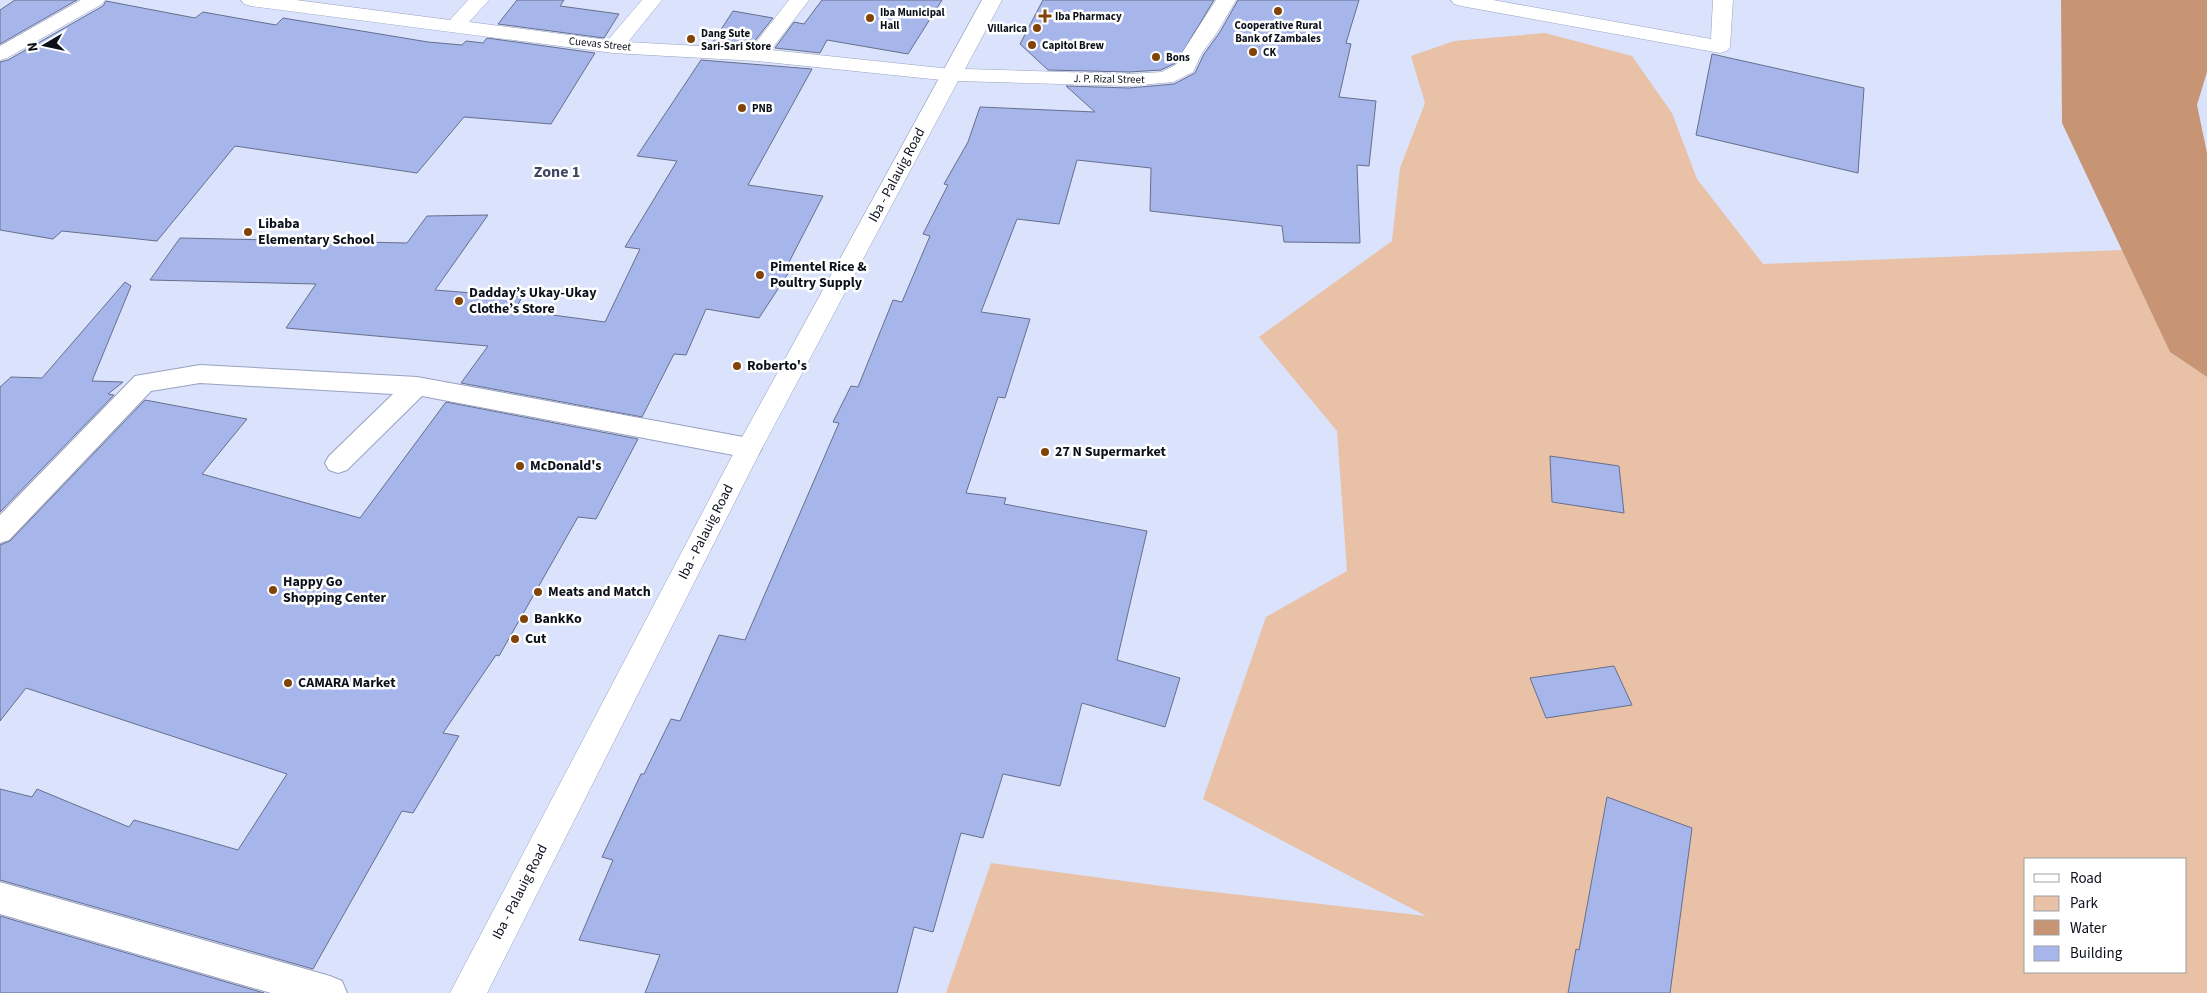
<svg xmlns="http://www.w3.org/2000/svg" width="2207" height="993" viewBox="0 0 2207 993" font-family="'Source Sans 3',sans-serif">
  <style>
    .green { fill: #e8c1a6; fill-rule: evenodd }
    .water { fill: #c79573 }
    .building { fill: #a6b6ea; stroke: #666f8c }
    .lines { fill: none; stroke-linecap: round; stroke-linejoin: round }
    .lane-casing { stroke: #98a1c0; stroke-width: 2 }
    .street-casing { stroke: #98a1c0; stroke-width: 1 }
    .secondary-casing { stroke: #98a1c0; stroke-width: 1 }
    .lane { fill: #fff; fill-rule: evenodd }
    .street { fill: #fff; fill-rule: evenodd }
    .secondary { fill: #fff; fill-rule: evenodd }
    .poi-dot { fill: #824306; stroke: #fff; stroke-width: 2 }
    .labels { text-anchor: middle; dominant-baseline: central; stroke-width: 5; stroke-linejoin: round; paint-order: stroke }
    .far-poi-label { font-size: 11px; font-weight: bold; fill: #0c101a; stroke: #fff; text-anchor: start }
    .far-street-label { font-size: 11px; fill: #0c101a; stroke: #fff }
    .street-label { font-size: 14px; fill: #0c101a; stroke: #fff }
    .poi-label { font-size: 14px; font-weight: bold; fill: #0c101a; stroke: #fff; text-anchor: start }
    .quarter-label { font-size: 16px; font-weight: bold; fill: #3e4660; stroke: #fff }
  </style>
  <rect width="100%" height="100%" fill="#dae2fc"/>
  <path class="green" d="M1545,33L1632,56L1672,113L1697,179L1763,264L2122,250L2170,352L2207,377V993H946L991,863L1161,886L1426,916L1203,799L1266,617L1347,571L1337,431L1259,337L1392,241L1400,168L1425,103L1411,56L1454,41ZM2026,859H2186V972H2026Z"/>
  <path class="water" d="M2061,0H2207V72L2197,105L2207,153V377L2170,352L2062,123Z"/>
  <path class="building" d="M15,0H77L0,44V10Z
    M517,0H564L560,6L619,14L604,38L498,24Z
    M822,0H942L908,54L827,40L820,53L775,48L794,22L804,24Z
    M1043,0H1214L1176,63L1161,70L1129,72L1048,70L1020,44Z
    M1238,0H1359L1346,43L1351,44L1339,97L1376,101L1369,166L1357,165L1360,243L1284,242L1282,226L1150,211L1151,168L1077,160L1059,224L1017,219L981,312L1030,319L1005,398L998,397L966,493L1006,498L1004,504L1147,531L1117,660L1180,678L1165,727L1082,703L1060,786L1003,774L983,838L961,833L933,932L914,927L897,993H645L660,955L579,940L613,860L602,857L641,774H644L671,719L680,721L719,635L745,640L839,423L833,422L851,386L858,387L893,300L902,302L930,236L923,234L948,185L944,184L968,142L980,107L1095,112L1066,86L1129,88L1174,84L1195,73L1204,54L1220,32Z
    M106,1L195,18L203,12L276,25L283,18L428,42L462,45L466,41L483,43L487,38L595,53L551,124L464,117L417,173L235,146L157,241L62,231L53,239L0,230V62L8,60L103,6Z
    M733,11L773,18L750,47L711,45Z
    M1712,54L1864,88L1858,173L1696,135Z
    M701,60L812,69L748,185L823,196L787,266H793L759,318L706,309L686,355L674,354L642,417L461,383L488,346L286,328L316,284L150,280L180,238L407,243L427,216L488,215L435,290L522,297L515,310L605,322L640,249L625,247L677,161L637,156Z
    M125,282L131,286L92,381L123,382L108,394L114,395L0,512V387L11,377L42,378Z
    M145,400L247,419L202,474L360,518L446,402L638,439L596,519L578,517L499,656L496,655L443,733L459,736L413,813L402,811L313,969L0,880V789L32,797L37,789L129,827L134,820L238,850L287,774L26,688L0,721V545L10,541Z
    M1550,456L1619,466L1624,513L1552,502Z
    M1614,666L1632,705L1546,718L1530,678Z
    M1607,797L1692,828L1670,993H1568L1576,949L1579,950Z
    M0,916L264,993H0Z"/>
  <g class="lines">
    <defs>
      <path id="lane" d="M200,365L417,377L749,438L758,441L762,448L758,455L749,458L422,396L347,470L338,473L329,470L325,463L329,456L393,394L200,383L151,391L9,540L0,543V515L135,376Z
        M0,882L330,976L342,981L347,993H271L0,914Z"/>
      <path id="street" d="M81,0H105L102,4L7,58L0,60V46Z
        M241,0H296L450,20L468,0H489L469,22L608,40L642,0H662L628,42L751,49L789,0H809L771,50L951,69L958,71L961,75L958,79L951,81L757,61L613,53L251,6L244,4Z
        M1451,0H1493L1711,39L1713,0H1733L1730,47L1727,51L1720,53L1461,6L1454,4Z"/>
      <path id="secondary" d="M982,0H1002L965,69L1129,74L1162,72L1177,64L1182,53L1216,0H1236L1218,31L1202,53L1193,72L1173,82L1129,86L958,81L761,450L487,993H450L740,441Z"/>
    </defs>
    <use href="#lane" class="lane-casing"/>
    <use href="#street" class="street-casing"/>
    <use href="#secondary" class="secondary-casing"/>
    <use href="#lane" class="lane"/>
    <use href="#street" class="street"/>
    <use href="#secondary" class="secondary"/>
  </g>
  <g class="poi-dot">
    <circle cx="1278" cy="11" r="5"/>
    <path d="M1042.5 8.5h5v5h5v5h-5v5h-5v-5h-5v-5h5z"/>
    <circle cx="870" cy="18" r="5"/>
    <circle cx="1037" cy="28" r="5"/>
    <circle cx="691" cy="39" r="5"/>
    <circle cx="1032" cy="45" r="5"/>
    <circle cx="1253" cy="52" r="5"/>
    <circle cx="1156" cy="57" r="5"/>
    <circle cx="742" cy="108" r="5"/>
    <circle cx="248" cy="232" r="5"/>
    <circle cx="760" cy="275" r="5"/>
    <circle cx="459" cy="301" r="5"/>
    <circle cx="737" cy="366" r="5"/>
    <circle cx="1045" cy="452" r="5"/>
    <circle cx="520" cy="466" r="5"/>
    <circle cx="273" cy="590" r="5"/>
    <circle cx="538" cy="592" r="5"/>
    <circle cx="524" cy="619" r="5"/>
    <circle cx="515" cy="639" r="5"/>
    <circle cx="288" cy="683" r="5"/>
  </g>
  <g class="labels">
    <g class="far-poi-label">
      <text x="880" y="12">Iba Municipal<tspan x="880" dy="13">Hall</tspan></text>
      <text x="1055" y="16">Iba Pharmacy</text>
      <text x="1278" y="25" text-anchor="middle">Cooperative Rural<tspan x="1278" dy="13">Bank of Zambales</tspan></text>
      <text x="1027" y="28" text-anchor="end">Villarica</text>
      <text x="701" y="33">Dang Sute<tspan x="701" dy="13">Sari-Sari Store</tspan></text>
      <text x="1042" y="45">Capitol Brew</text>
      <text x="1263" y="52">CK</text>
      <text x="1166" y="57">Bons</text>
      <text x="752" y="108">PNB</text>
    </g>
    <g class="far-street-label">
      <text transform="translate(600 44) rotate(6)">Cuevas Street</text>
      <text transform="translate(1109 79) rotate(1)">J. P. Rizal Street</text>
    </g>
    <g class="street-label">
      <text transform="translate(897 175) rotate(-62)">Iba - Palauig Road</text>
      <text transform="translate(706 532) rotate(-63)">Iba - Palauig Road</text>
      <text transform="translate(520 892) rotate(-63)">Iba - Palauig Road</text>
    </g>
    <g class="poi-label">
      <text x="258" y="224">Libaba<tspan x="258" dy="16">Elementary School</tspan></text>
      <text x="770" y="267">Pimentel Rice &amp;<tspan x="770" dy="16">Poultry Supply</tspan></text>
      <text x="469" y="293">Dadday’s Ukay-Ukay<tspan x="469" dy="16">Clothe’s Store</tspan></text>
      <text x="747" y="366">Roberto's</text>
      <text x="1055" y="452">27 N Supermarket</text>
      <text x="530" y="466">McDonald's</text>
      <text x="283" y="582">Happy Go<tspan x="283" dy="16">Shopping Center</tspan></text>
      <text x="548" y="592">Meats and Match</text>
      <text x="534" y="619">BankKo</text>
      <text x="525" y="639">Cut</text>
      <text x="298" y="683">CAMARA Market</text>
    </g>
    <g class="quarter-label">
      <text x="557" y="172">Zone 1</text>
    </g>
  </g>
  <rect x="2024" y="858" width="162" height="115" fill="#ffffff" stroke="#9e9fa3"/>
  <rect x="2034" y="874" width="25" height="8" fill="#ffffff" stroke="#9e9fa3"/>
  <text x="2070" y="883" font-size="15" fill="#0c101a">Road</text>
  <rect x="2034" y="896" width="25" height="15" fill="#e8c1a6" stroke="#9e9fa3"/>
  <text x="2070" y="908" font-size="15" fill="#0c101a">Park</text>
  <rect x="2034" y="920" width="25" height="15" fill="#c79573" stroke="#9e9fa3"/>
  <text x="2070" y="933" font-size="15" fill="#0c101a">Water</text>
  <rect x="2034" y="946" width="25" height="15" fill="#a6b6ea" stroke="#9e9fa3"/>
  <text x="2070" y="958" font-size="15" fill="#0c101a">Building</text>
  <g transform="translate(45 45) rotate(261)" stroke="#ffffff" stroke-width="4" paint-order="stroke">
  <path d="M0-4L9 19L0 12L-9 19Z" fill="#0c101a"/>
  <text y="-8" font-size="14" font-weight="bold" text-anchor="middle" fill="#0c101a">N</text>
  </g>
</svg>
